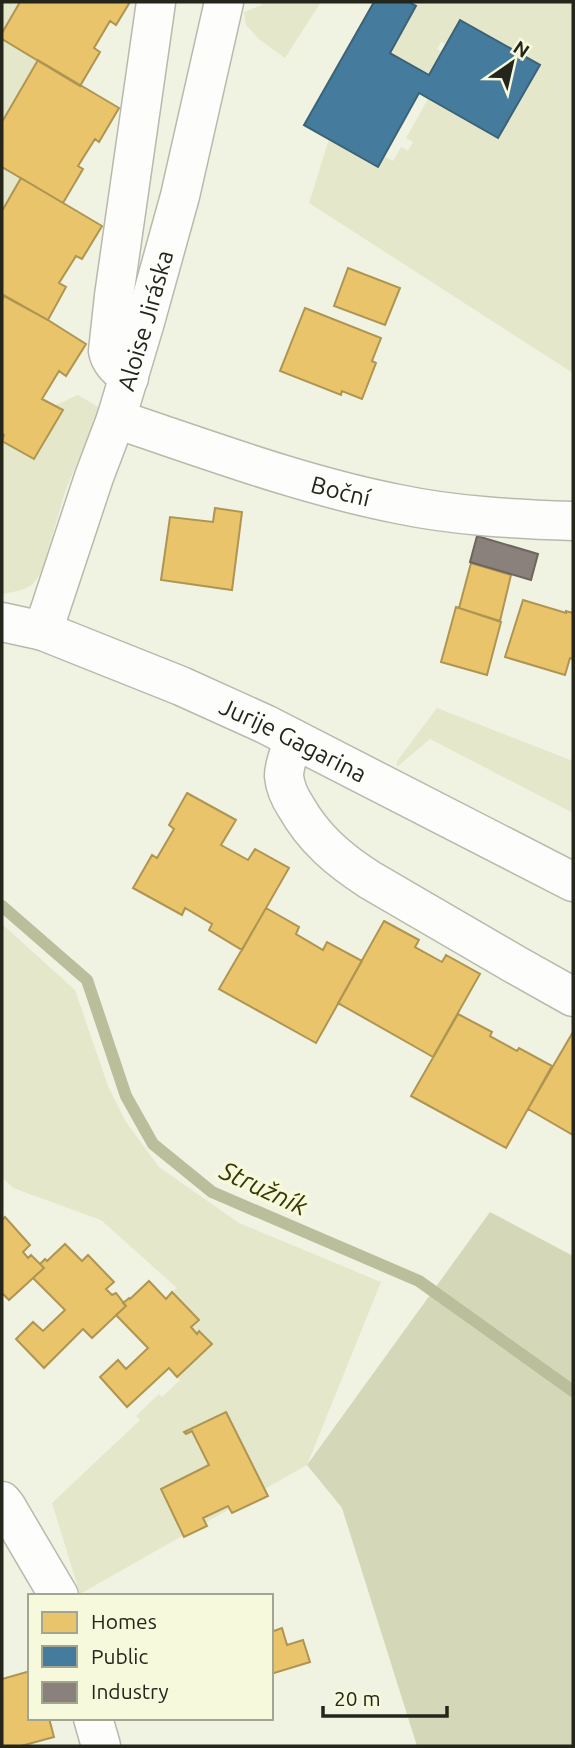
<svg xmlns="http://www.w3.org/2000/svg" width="575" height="1748" viewBox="0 0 575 1748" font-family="Ubuntu,sans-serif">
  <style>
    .green { fill: #e4e7c9 }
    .forest { fill: #d4d8b8 }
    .homes { fill: #e9c46a; stroke: #ae9552; stroke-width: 2 }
    .public { fill: #457b9d; stroke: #3b6276; stroke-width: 2 }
    .industry { fill: #8a817c; stroke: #6c665f; stroke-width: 2 }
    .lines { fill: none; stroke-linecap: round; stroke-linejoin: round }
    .stream { stroke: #babe9a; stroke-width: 12 }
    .street-casing { stroke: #b8b9ad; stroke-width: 41 }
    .street { stroke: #fdfdfb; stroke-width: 38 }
    .labels { text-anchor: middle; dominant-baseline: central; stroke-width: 7; stroke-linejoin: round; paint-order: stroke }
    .street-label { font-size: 24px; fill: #25261b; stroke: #f6f9dc }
    .water-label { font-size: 26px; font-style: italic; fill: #363901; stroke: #f6f9dc }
  </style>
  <rect width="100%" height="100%" fill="#f1f3e2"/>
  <path class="green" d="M2,2H20L2,33Z
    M263,2H321L285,58L260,40L246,25L244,12L262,5Z
    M409,2H573V373L309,203L329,139L384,156L393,161L401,147L408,151L413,142L406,138L428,99L498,137L539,65L460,20L446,44L441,42L437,49L442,52L429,75L390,53L416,7Z
    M2,39L38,60L2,122Z
    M2,167L21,178L2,211Z
    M78,395L100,408L65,492L44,564L39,576L32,585L22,590L3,594L2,590V441L34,459L53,406Z
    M437,708L573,761V813L430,739L397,767V761Z
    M2,924L75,990L108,1086L126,1122L159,1167L239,1223L381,1282L307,1465L80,1594L52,1503L140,1420L136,1416L159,1394L162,1397L180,1380L177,1377L199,1331L197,1334L191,1327L198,1320L172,1292L177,1288L101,1220L13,1188L2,1177Z"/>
  <path class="forest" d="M490,1212L573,1256V1746H417L342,1508L307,1465Z"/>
  <path class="homes" d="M20,2H130L116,25L110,21L94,48L100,52L80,86L2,39V33Z
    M38,60L119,108L99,142L95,139L78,166L83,169L63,203L2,167V122Z
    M21,178L102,226L82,259L76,256L59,283L66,287L48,320L2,294V211Z
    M348,268L400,288L385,325L334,306Z
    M4,296L48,320L86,344L66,376L59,371L42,399L63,410L34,459L2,441L4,435L2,433V300Z
    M305,308L381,338L372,361L376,363L362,399L342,391L341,395L280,371Z
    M215,508L242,512L232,590L161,580L170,517L213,522Z
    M471,563L511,575L500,621L459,608Z
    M523,600L566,613V611L573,613V659L570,658L565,675L505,657Z
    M456,607L501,622L487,675L441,662Z
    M187,793L236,820L221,845L248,860L255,849L289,868L242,950L209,930L212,924L185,908L182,915L133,888L152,855L157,858L174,829L169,825Z
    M266,908L299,927L296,934L323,950L327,942L362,961L316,1043L219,989Z
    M384,921L419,940L415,947L442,962L446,955L480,974L433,1057L338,1003Z
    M458,1014L492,1032L490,1036L517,1051L519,1048L552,1066L506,1148L411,1096Z
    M573,1032V1135L528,1109Z
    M5,1217L30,1245L23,1252L28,1258L31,1255L44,1268L9,1300L2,1293V1220Z
    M65,1244L82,1261L88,1255L114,1282L106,1289L112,1295L116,1293L126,1306L92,1338L83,1329L44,1368L16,1339L33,1322L43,1331L65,1310L33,1278L44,1268L40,1264L45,1259L47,1261Z
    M149,1281L166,1299L172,1292L199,1320L191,1327L197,1334L199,1331L212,1344L177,1377L169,1368L127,1407L100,1377L118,1360L126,1369L148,1348L116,1315L126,1306L123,1303L129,1298L130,1299Z
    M226,1412L268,1496L232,1513L228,1506L203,1518L207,1526L184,1537L161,1489L209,1465L192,1431L186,1434L184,1432Z
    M282,1628L287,1645L303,1640L310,1662L271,1674V1632Z
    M30,1671V1718H49L54,1737L21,1746H2V1679Z"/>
  <path class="public" d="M374,2H409L416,6L390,53L429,75L460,20L540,65L498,138L419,93L378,167L304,125Z"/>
  <path class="industry" d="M477,536L538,554L531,580L470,562Z"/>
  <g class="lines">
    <path class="stream" d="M2,906L87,980L126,1096L153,1144L212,1192L419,1281L573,1391"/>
    <defs>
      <g id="street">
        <path d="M129,378C120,370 110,363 108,351L114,296L156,2"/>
        <path id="s1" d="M116,419C209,450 302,485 398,504C455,516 515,519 573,521"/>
        <path id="s2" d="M2,622L43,631L181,686L265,724L573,882"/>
        <path id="s3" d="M43,631L94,477L116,419L145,322L180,196L224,2"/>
        <path d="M294,739C290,751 284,764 284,776C285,787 290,798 296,807C314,839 339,860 370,880L516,965L573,997"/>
        <path d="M2,1501L6,1506L59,1596"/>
        <path d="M93,1718L101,1746"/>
      </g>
    </defs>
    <use href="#street" class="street-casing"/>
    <use href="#street" class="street"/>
  </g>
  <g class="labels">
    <g class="street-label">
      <text stroke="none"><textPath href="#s3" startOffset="327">Aloise Jiráska</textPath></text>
      <text stroke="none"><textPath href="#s1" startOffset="236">Boční</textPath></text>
      <text stroke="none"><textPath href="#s2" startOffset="315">Jurije Gagarina</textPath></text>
    </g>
    <g class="water-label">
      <text transform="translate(264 1188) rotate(25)">Stružník</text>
    </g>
  </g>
  <rect width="575" height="1748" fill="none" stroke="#25261b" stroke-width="7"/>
  <rect x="28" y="1594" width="245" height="126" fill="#f6f9dc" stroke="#a2a58f" stroke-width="2"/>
  <rect x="42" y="1612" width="35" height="21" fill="#e9c46a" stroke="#a2a58f" stroke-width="2"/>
  <text x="91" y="1629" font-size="21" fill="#25261b">Homes</text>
  <rect x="42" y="1646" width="35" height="21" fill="#457b9d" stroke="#a2a58f" stroke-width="2"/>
  <text x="91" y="1664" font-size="21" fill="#25261b">Public</text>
  <rect x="42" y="1682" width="35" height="21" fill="#8a817c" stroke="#a2a58f" stroke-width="2"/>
  <text x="91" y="1699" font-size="21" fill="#25261b">Industry</text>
  <g transform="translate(512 63) rotate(34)" stroke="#f6f9dc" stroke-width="5" paint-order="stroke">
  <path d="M0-5L12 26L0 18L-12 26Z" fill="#25261b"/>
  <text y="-10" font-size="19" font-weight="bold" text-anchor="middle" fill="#25261b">N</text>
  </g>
  <path d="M323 1706v10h124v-10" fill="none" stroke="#25261b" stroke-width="3.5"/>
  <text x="334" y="1706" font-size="21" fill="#25261b" stroke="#f6f9dc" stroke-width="5" paint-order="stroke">20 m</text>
</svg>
